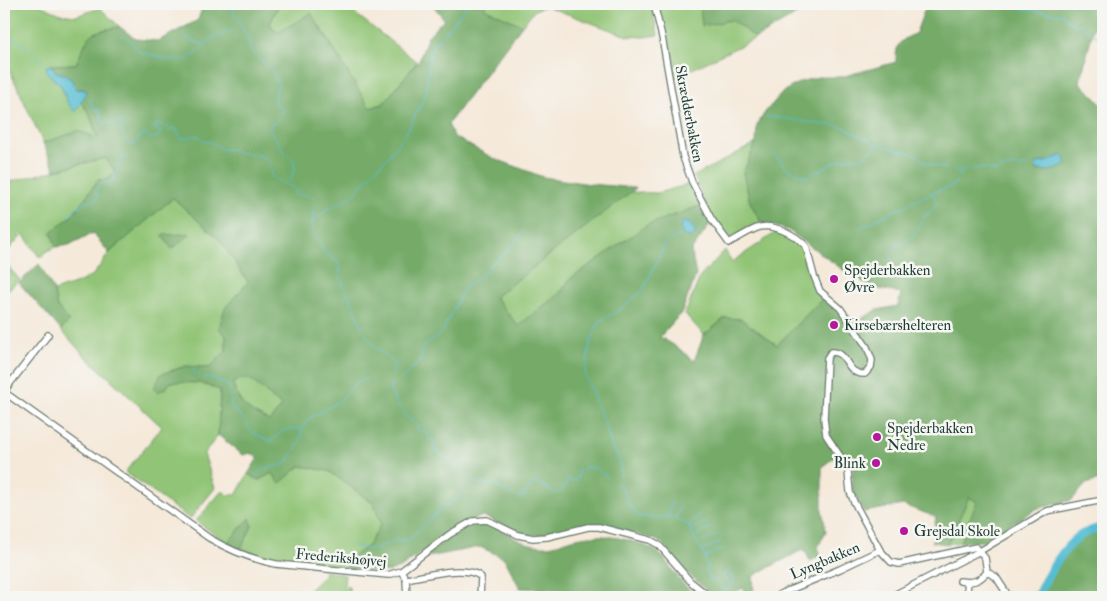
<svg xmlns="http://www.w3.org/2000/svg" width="1107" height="601" viewBox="0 0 1107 601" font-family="'IM FELL Double Pica',serif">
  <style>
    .green { fill: #91c476; stroke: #588055; fill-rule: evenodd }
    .forest { fill: #74aa67; stroke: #4a744e; fill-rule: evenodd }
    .water { fill: #57bed4; stroke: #3b7e84 }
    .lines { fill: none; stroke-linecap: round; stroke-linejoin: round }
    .stream { stroke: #57bed4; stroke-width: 1 }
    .river { stroke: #57bed4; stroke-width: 9 }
    .minor-casing { stroke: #6a796e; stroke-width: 8 }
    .minor { stroke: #fff; stroke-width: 5.5 }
    .poi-dot { fill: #b5179e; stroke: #f6f6f2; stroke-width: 2 }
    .labels { text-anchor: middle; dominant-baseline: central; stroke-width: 5; stroke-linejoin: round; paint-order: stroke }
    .street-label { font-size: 15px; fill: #1f3d34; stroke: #f6f6f2 }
    .poi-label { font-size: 15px; fill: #1f3d34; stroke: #f6f6f2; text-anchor: start }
  </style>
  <rect width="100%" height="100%" fill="#f6f6f2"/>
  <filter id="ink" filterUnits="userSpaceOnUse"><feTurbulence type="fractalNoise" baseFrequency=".02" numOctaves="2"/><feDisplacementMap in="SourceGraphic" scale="10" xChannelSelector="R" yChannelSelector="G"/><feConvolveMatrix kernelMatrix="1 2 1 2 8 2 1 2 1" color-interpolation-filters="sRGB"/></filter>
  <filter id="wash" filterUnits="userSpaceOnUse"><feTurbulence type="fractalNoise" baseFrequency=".0096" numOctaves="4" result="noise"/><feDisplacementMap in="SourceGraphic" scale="20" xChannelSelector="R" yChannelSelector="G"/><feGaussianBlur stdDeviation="1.12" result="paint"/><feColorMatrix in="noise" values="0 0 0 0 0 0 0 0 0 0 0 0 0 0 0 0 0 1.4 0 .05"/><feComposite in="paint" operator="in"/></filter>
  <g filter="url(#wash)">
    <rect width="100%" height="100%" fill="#f5e9da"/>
    <path class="green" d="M4,4H37L61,14L76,16L100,8L120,27C86,32 90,34 76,64L47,66L52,78L61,85L75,111L81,102L89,113L98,139L78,131L43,143L4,58Z
      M279,4H343L417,62L383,104L369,108L322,29L277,33L270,24Z
      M487,4H651L658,35L644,37L627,36L546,6L535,10L522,25L483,8Z
      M658,4H700L702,26L732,20L756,38L674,78Z
      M756,143L743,173L750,202L761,222L732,238C715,232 701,192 694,176Z
      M106,158L115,172L109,179L98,180L72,216L51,232L56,247L47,251L40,258L23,234L4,255V183Z
      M690,184L700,206L647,225L570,279L561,292L518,326L495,297L630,192L657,193Z
      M173,198L220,240L248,282L225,308L226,351L209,368L186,366L161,374L166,388L171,382L200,383L220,390L218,435L204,454L215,488L190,519L125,472L162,427L82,353L61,330L69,322L57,307L54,291L80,282L94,274L109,253ZM189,234L172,249L162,235H163Z
      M778,231L789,236L802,245L819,294L823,298L777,345L741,319L725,318L704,335L685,314L700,277L725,250L732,262Z
      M4,262L20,280L4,293Z
      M240,379H250L282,406L270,421C250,412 238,406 233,383Z
      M300,466L329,471L374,504L381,524L368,546L349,559L347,568L269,560L240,551L252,526L250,518L227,543L196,521L221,492H224L228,495H236L248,474L259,480L272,473L280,483Z
      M969,497L978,501L960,542L948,544Z
      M325,571L345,575L344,586L349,587V597H302L324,576Z"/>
    <path class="forest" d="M210,4H279L270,24L277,33L311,13L370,108L383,104L419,60L428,36L444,19L432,4H487L484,8L522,25L448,124L454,137L493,158L543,177L590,184L636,188L495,297L518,326L561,292L570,279L647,225L700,206L711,223L691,251L696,275L682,312L660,337L677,347L694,361L704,335L725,318L741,319L777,345L823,298L841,308L855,322L877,310L898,306L901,293L874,288L849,274L788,230L761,222L750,202L743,173L756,143L757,125L766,111L784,91L800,82L818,77H841L896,62C896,42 899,42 916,33L925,8L919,4H1103V13L1096,18L1080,82L1103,106V479L1086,484L1072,500L1036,509L984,541L960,542L977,502L969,497L947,544L932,542L936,517L903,505L864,512L852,489L853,469L840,452L822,467V510L826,531L818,547L821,556L810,561L804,549L753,576L754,597H748L743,588L726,597H714L686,572L662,543L654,539L596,523L544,535H527L512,530L483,516L463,523L445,534L402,567L389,572L347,568L349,559L368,546L381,524L374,504L329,471L300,466L280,483L276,480V477L272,473L259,480L248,474L258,458L251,453L243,455L218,435L220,390L200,383L171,382L166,388L158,392L154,388L161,374L186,366L209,368L226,351V336L219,328L225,308L248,282L220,240L173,198L109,253L93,233L69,245L56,247L51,232L72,216L98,180L109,179L115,171L105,158L55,170L43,143L78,131L98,138L89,113L81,102L86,94L84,89H76L72,80L64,74L56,72L51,65L76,64C90,34 86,32 120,27L136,39L158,41L198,20L202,8ZM1061,155L1067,163L1066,165L1048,171L1036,170L1037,163L1052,160ZM240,379H250L282,406L270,421C250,412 238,406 233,383Z
      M700,4H830L798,14L756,38L732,20L702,26Z
      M190,234L172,249L162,235Z
      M39,264L54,291L57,307L69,322L61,330L19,283Z
      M250,518L252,526L240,551L227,543Z
      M484,522C504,529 521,546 543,546C554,547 566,540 577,538C600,532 633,539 654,550C665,556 671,570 679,579C684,586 692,592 699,597H568V590L520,588L504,558L480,547L428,557L419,565L411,569V567C432,551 456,528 484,522Z
      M1103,530V597H1033C1037,589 1040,580 1046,572C1057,557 1084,532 1103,530Z"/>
    <path class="water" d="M51,65L56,72L64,74L72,80L76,89L86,90V94L75,112L67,102L61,85L52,78L46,71L47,66Z
      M1062,155L1067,163C1059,171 1044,172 1035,169L1037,163L1046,162Z
      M682,222L689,223L696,231L692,238L683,235L680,228Z"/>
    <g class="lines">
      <path class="stream" d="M234,4C232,12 236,16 240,23C244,30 245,36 250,42V50L271,69L278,82L274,102L284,111L276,122L270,125V129L283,150L294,161L295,169L290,181
        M1002,4L1027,10L1063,14C1067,20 1074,27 1082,26L1094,35L1103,38
        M4,22C7,40 14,38 27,47C34,52 41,60 47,66
        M182,33L192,41L203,44
        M122,35L127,38L140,52L171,60H185L197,53L210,39L234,30
        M92,97L90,102L94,109L100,111L102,120L106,124L121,121L123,123C120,133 123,140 133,145L138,141L139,136L145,134L152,139L159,136L161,132L156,129L154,126L157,124L164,125L170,130L171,128L177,130L182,139L197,135L204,142C211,140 216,145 221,150L232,149C243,158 269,149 272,169
        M766,117C785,117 802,122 820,124C828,125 836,124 843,127C853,132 860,137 871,141
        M874,143L917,155L926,163L947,169
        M774,153L786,168L807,177L840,159L861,158L865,156L877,145
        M953,170C969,172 980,164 996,172L1006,167L1028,166
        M271,171V175C279,184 293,183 298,195H309L314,197L316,204L313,213L312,232L325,252L337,261L340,267L339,273L343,284L354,306L362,328
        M959,176L962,171
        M313,213L317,217H319L327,209L351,197L391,153L406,133L426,95L430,53L435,43L444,34L468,4
        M67,216H70L76,207H79L83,202L95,200L98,197C91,186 104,182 113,180C117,173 119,164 123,158L127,157
        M859,228L932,193
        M891,261V253L898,245C913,243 919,223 928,213C931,210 935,209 936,204C936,201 934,196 932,193L952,186L957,181
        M365,334L373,345L394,363L393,375
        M192,367L195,373L201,376
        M204,377L213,378L228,386L231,396V408L238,413L244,420
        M402,378L420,362L423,347L442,332L465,287L482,276L492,263L503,255L524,231
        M392,382L390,391L403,414L416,424L418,429L427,433L429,439L435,442V450C438,452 440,453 443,455C449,461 445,467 457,467
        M246,424L251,431L270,442L284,430L302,428L308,419L341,400L356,382L367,379
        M463,470L476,483L495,485L509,494L513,495
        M255,477C265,462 275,470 287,463L301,439L302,428
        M621,478L619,458L612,448L606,427L585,375L590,344L599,322L622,308L643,290L666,243L673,239L683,235
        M616,483L621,486L628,503L638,516L658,518L668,516L689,525C691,537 699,544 704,555C707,563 706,571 710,579L716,581L731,597
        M518,497H523L531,486L537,482C553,490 558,504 568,479L575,481L578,477V470H584L586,467C595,468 601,471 607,477
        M668,516L672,502
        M675,519L681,506
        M689,525L700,514
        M690,530L707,522
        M693,536L710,528
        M700,543L717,534
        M353,546L375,550L392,541L409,540L442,508L457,499L464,490
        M703,551L722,540
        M705,557L722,549
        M729,569L723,575L731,586
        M726,590L735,582L730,573"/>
      <path class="river" d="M1038,597C1045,578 1063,547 1081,535C1087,532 1096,529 1103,527"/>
    </g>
  </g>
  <g filter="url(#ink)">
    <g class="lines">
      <defs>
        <path id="minor" d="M654,4L662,37L683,157L692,182L712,220L729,243C738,238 747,232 757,228C772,222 796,235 806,246L814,276L820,291L840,308L867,347L872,360L871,367L865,374C844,375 850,351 831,352L827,358L824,418L826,435L844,462L848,472L850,492L854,502L880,550L891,562L899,564L976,547L985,558L987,572C979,582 971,583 960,581
          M4,391L48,335
          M4,392L209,538C231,551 251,559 276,564L388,575L401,571L450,534L473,521L487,520L518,535L533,538L547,537L588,527H599L650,540L659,545L691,582L710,597
          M401,571L406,579L407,597
          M987,572L996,577L1009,597
          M406,579C425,576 466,564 481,577L480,597
          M968,582L967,589L972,597
          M780,594L840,569L880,550
          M890,597L980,551L1047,511L1103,500"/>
      </defs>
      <use href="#minor" class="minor-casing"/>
      <use href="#minor" class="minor"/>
    </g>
  </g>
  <g class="poi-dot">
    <circle cx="834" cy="279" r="5"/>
    <circle cx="834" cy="325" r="5"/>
    <circle cx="877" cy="437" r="5"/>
    <circle cx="876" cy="463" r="5"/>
    <circle cx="904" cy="531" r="5"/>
  </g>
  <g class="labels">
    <g class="street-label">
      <text transform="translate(689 114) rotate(79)">Skrædderbakken</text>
      <text transform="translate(341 558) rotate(5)">Frederikshøjvej</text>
      <text transform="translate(825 561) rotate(-23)">Lyngbakken</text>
    </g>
    <g class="poi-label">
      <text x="844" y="270">Spejderbakken<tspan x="844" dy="17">Øvre</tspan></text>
      <text x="844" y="325">Kirsebærshelteren</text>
      <text x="887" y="428">Spejderbakken<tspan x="887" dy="17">Nedre</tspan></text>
      <text x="866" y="463" text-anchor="end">Blink</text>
      <text x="914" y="531">Grejsdal Skole</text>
    </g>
  </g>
  <rect width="1107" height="601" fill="none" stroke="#f6f6f2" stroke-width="20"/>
</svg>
